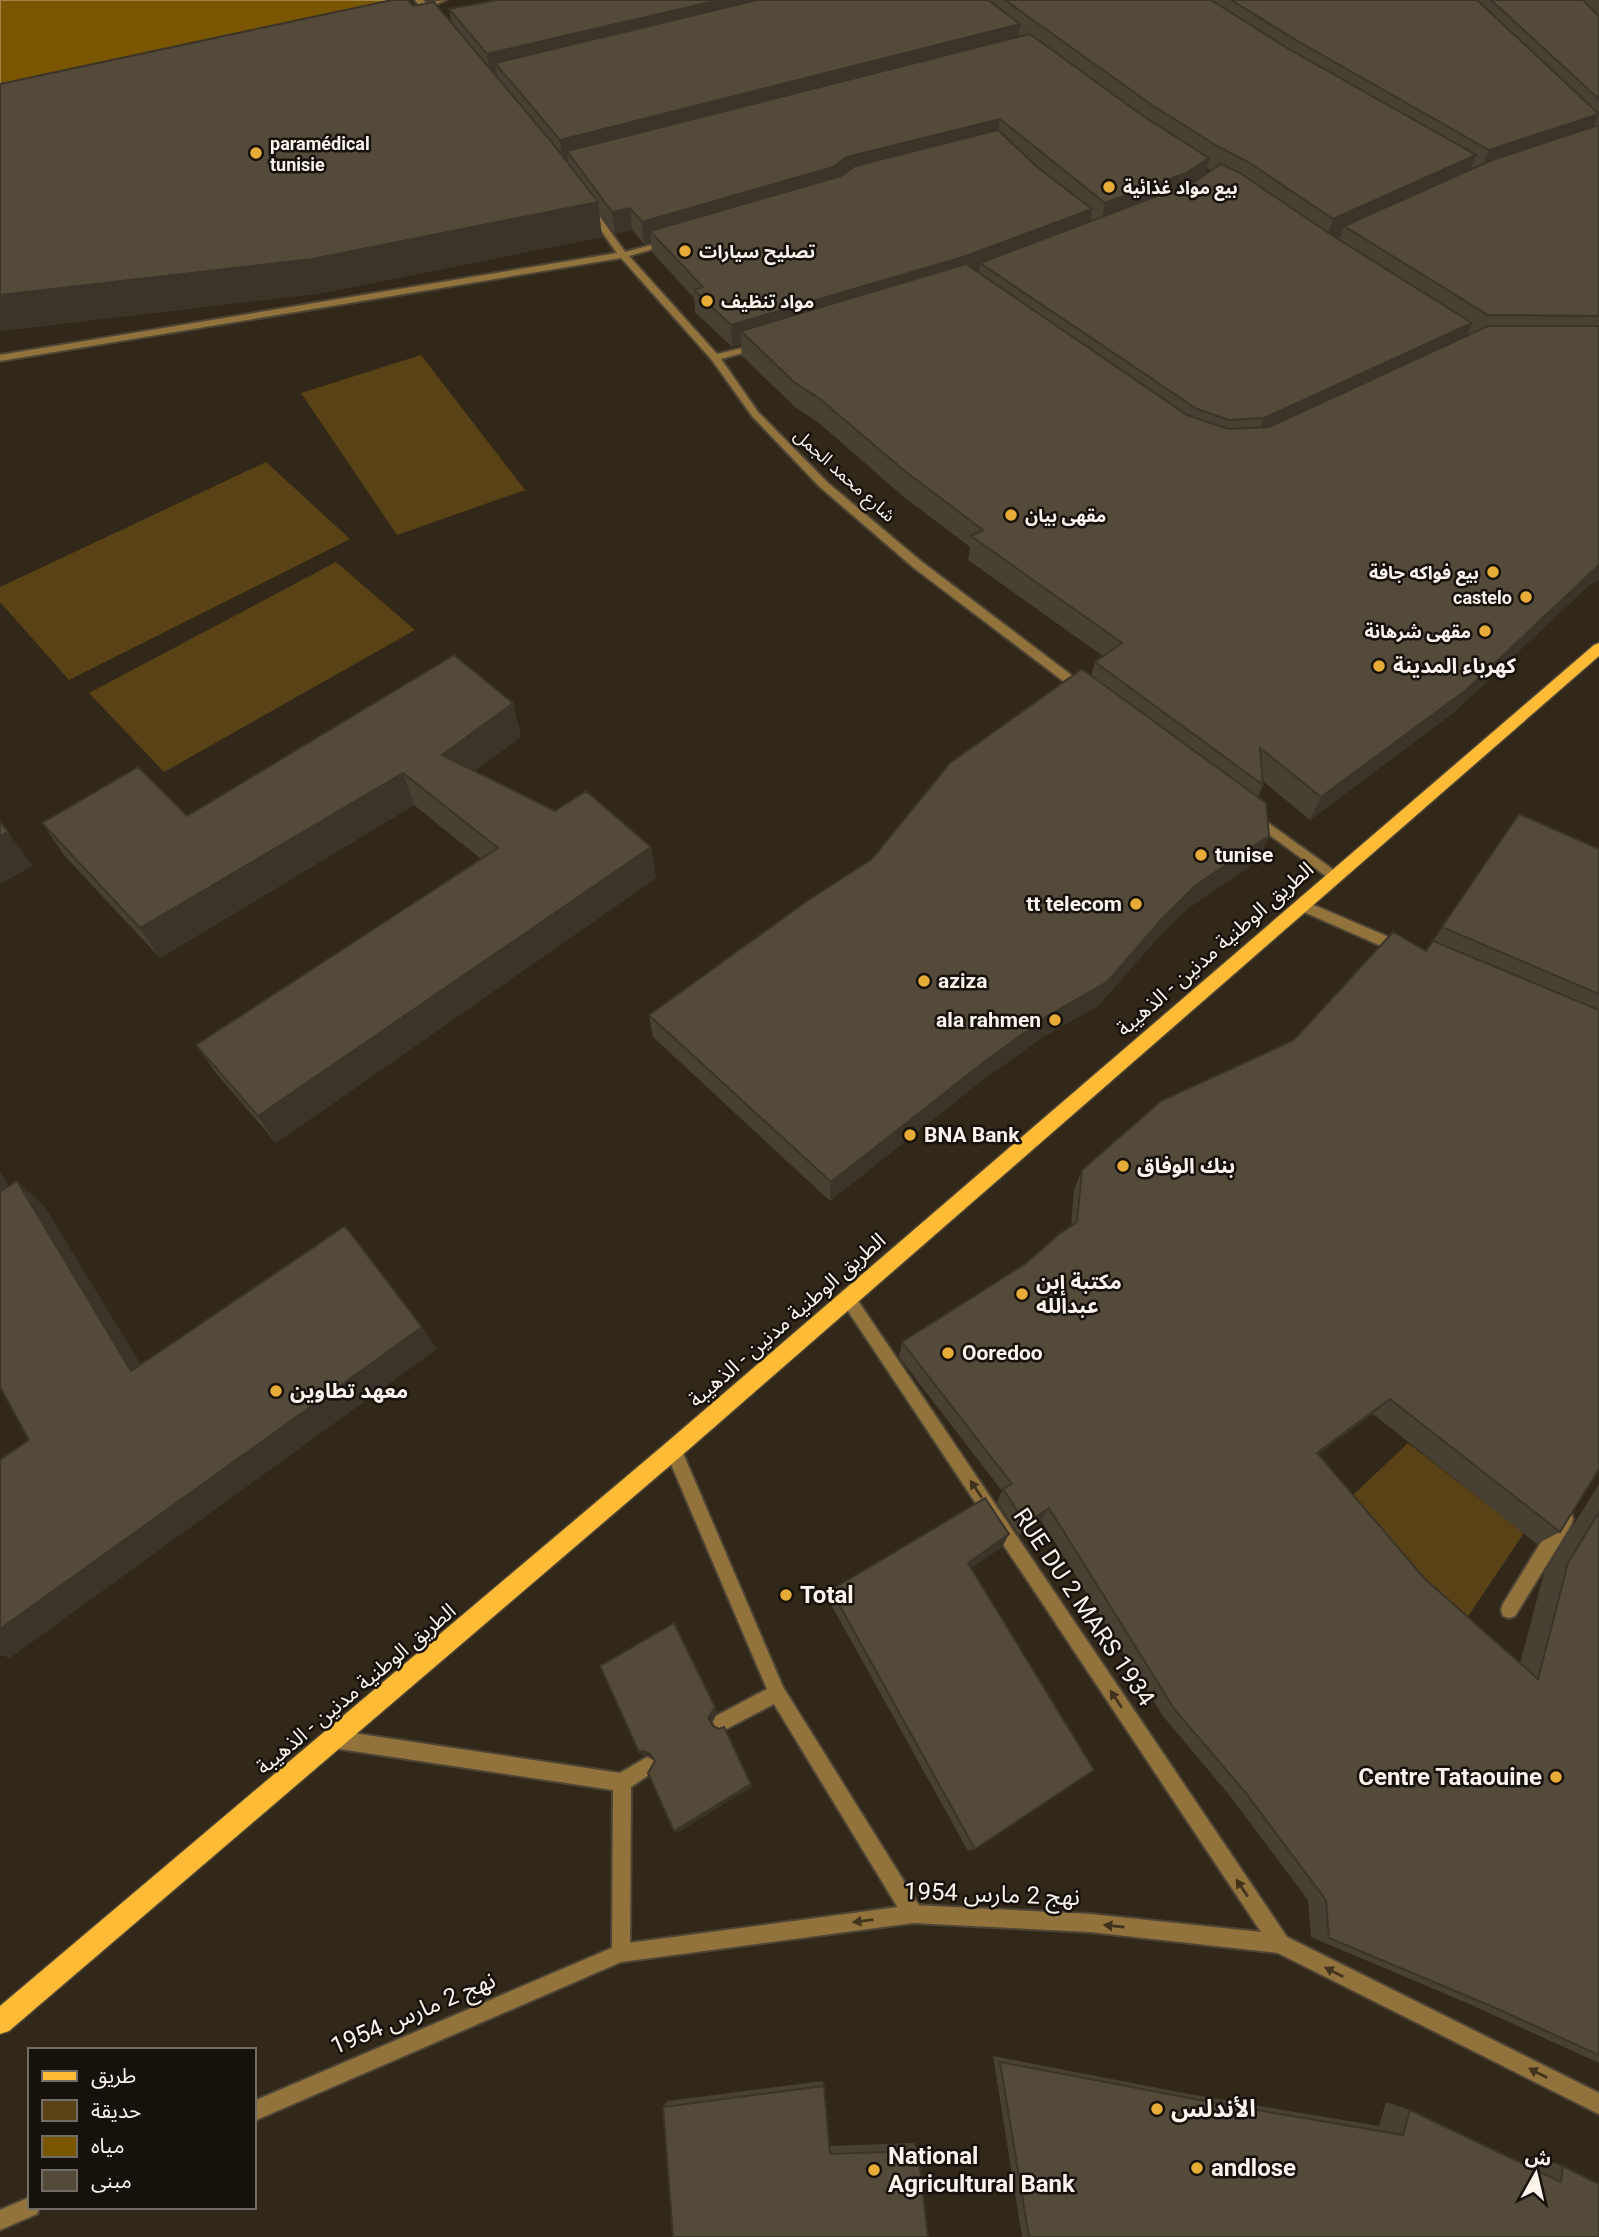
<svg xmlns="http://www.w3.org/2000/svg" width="1599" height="2237" viewBox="0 0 1599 2237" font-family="Roboto,'Noto Sans Arabic',sans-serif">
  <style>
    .green { fill: #594216 }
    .water { fill: #7b5600; stroke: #a18546; stroke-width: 2 }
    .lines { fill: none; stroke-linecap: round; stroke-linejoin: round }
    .lane-casing { stroke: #4e4536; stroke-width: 4 }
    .street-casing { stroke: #4e4536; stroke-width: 4 }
    .primary-casing { stroke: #4e4536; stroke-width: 3 }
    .lane { fill: #93733c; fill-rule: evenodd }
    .street { fill: #93733c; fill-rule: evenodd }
    .primary { fill: #febb35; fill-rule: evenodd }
    .wall { fill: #484032; fill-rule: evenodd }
    .shaded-wall { fill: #3b3429 }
    .building { fill: #544a3a; stroke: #3b3429; stroke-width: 2 }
    .oneway { fill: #42341c }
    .poi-dot { fill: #e7ac37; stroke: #16120b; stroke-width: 2.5 }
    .labels { text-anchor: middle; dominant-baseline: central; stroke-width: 5; stroke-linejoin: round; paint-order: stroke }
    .far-poi-label { font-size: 18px; font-weight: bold; fill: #faf4eb; stroke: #16120b; text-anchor: start }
    .far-street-label { font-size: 18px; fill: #faf4eb; stroke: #16120b }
    .poi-label { font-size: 21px; font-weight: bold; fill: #faf4eb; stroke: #16120b; text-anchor: start }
    .street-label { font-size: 21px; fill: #faf4eb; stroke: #16120b }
    .near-poi-label { font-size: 24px; font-weight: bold; fill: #faf4eb; stroke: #16120b; text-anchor: start }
    .near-street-label { font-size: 24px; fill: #faf4eb; stroke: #16120b }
  </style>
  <rect width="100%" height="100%" fill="#322819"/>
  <path class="green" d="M421,355L525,490L397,535L301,393Z
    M266,462L350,539L69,680L0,602V587Z
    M336,562L415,630L164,772L89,693Z
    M1408,1443L1524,1533L1456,1634L1350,1498Z"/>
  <path class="water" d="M0,0H401L0,94Z"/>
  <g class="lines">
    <defs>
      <path id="lane" d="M673,1442L679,1444L783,1687L920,1907L922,1914L920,1921L913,1923L906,1921L774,1704L728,1728L722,1731L716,1728L713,1722L716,1716L767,1689L665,1450L667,1444Z
        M333,1730L620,1773L647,1757L653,1760L656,1766L653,1772L631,1787L630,1953L628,1960L621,1962L614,1960L612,1953L613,1790L333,1748L327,1745L324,1739L327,1733Z"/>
      <path id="street" d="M415,0H423L426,3L446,0L429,7L439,19L438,21H432Z
        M586,206H592L625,252L670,240V244L629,256L717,354L760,344V348L721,359L758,412L828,483L922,562L1087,687V693H1079L914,568L820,487L752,416L712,360L621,258L0,361V355L617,253L585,208Z
        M1253,812L1338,873L1340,876L1338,879H1330L1249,820L1247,817L1249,814Z
        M1302,900L1405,944L1406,948L1400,953L1395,952L1297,909L1296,905L1297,901Z
        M847,1290L852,1292L1287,1937L1599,2093V2114L1278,1953L1090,1932L913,1923L621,1962L254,2121V2101L621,1944L913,1905L1090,1914L1261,1932L842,1302L839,1297L842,1292Z
        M1565,1511L1571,1513L1573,1519L1571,1525L1515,1616L1509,1618L1503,1616L1501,1610L1503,1604L1559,1513Z
        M30,2197V2207H40L37,2214L0,2230V2210Z"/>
      <path id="primary" d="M1599,643V656L680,1457L9,2031L0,2034V2006L666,1443L1594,645Z"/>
    </defs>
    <use href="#lane" class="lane-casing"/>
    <use href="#street" class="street-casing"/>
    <use href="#primary" class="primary-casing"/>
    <use href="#lane" class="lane"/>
    <use href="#street" class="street"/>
    <use href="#primary" class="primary"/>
  </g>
  <path class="wall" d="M497,0H1599V579L1586,588L1453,713L1310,820L1263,781V785L1258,797L1269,836L1259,860L1187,909L1153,943L1099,1005L1043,1037L980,1082L830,1201L653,1037L649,1015L872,859L1091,676L1095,662L1103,656L968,560L970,547L904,497L820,424L794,406L742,356L741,344L732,347L695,312L694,298L652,252L651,242L644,244L632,230L615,234L599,212L602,237L322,293L0,331V84L413,6L452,23L449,9ZM1207,168L1211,171L1205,174Z
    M513,703L521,737L474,771L555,811L651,847L656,878L276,1143L216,1073L196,1045L481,859L414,805L160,958L64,855L42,823L187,816Z
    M1519,814L1599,849V1469L1560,1532L1537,1544L1373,1414L1318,1454L1425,1579L1520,1663L1544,1573L1599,1484V2063L1467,2003L1311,1937L1308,1900L1230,1796L1163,1716L1041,1520L1019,1535L997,1502L1002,1491L899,1357L902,1342L1025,1264L1071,1226L1074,1190L1082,1170L1294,1040L1426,951Z
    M1009,1534L1002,1547L971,1568L975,1849L968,1851L829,1601L831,1590Z
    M993,2056L1189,2094L1379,2126L1386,2102L1410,2110L1531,2167L1532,2155L1563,2166L1599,2237H1022Z
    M823,2081L830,2146L914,2143L918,2151L928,2237L663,2107L667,2101Z"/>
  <path class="shaded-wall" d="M719,0H819L495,63L497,77L491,78L487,54Z
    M1020,24L1017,48L567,151L568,163L563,164L560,140Z
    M1599,114L1588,138L1479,174L1489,150Z
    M1000,119L997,140L650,231L651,242L644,244L642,222L847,157Z
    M1476,155L1466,180L1344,226L1341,236L1325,243L1333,219Z
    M1209,158L1204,180L1101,225L1105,203Z
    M598,202L602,237L322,293L0,331V295Z
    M630,208L632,230L615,234L612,212Z
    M1092,209L1089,230L980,263L979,272L961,279L741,331V344L732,347L731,325Z
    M1472,323L1463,345L1257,440L1264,418Z
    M1599,565V579L1586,588L1453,713L1310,820L1321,797Z
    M513,703L521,737L452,788L442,755Z
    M403,773L414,805L160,958L140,928Z
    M8,832L33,866L0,884V836Z
    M1269,836L1259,860L1187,909L1153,943L1099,1005L1043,1037L980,1082L830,1201L831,1182L1161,920L1196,885Z
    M651,847L656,878L276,1143L258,1116Z
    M0,1172L30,1217L0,1190Z
    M17,1181L45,1207L157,1391L131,1371Z
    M422,1327L437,1349L10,1658L0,1655V1629Z
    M1390,1399L1373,1414L1302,1467L1317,1453Z
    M1049,1508L1041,1520L1019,1535L1026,1524Z
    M1009,1534L1002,1547L962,1575L968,1563Z
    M715,1707L717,1712L711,1723L708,1718Z
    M644,1751L648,1755L643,1756L639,1752Z
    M751,1784L752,1787L677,1833L674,1831Z"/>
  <path class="building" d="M392,0H408L413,6L434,2L550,140L598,202L312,259L0,295V84Z
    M497,0H719L487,54L449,9Z
    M757,0H988L1020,24L560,140L495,63Z
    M1005,0H1211L1287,48L1476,155L1333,219L1250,163L1217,146L1152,105Z
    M1231,0H1477L1599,114L1489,150L1296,40Z
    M1491,0H1583L1599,16V99Z
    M1030,34L1143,116L1209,158L1186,173L1105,203L1000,119L847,157L833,167L642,222L630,208L612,212L567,151Z
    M1599,125V316L1488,315L1344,226L1492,160Z
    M998,130L1036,166L1092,209L963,257L731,325L694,290L703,287L650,231L841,176L855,166Z
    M1221,164L1240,173L1327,232L1472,323L1264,418L1229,420L1197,409L980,263L1194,182Z
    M966,264L1187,415L1228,429L1269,427L1488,326H1599V565L1466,690L1321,797L1260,748L1263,785L1095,662L1122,643L971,536L983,530L906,472L820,399L794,382L741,331Z
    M454,655L513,703L442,755L555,811L586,791L651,847L258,1116L196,1045L498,848L403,773L140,928L42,823L138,767L187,816Z
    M1082,669L1266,803L1269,836L1196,885L1161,920L1107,982L1049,1015L984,1062L831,1182L649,1015L807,901L872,859L950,763Z
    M1519,814L1599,849V994L1442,927Z
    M0,822L8,832L0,836Z
    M1393,932L1426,951L1433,941L1599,1010V1469L1560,1532L1390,1399L1317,1453L1425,1579L1538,1679L1568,1563L1599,1512V2055L1491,2006L1329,1938L1326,1900L1245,1792L1175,1710L1049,1508L1026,1524L1003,1489L1012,1484L902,1342L1025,1264L1058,1235L1077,1222L1082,1170L1161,1101L1294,1040Z
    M17,1181L131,1371L345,1226L422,1327L0,1629V1460L29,1440L0,1387V1190L1,1191Z
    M985,1498L1009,1534L968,1563L1094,1770L975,1849L831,1590Z
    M674,1623L715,1707L708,1718L713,1726L719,1729L724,1727L751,1784L674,1831L648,1773L655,1761L650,1754L644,1751L639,1752L600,1666Z
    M1000,2062L1205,2101L1403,2135L1410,2110L1561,2182L1563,2166L1599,2184V2237H1029Z
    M824,2086L830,2154L918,2151L928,2237H673L663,2107Z"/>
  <defs><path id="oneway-solid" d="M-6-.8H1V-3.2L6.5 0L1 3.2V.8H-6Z" transform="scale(1.75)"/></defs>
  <g class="oneway">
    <use href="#oneway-solid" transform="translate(976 1489) rotate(-124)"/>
    <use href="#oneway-solid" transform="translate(1116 1699) rotate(-124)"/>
    <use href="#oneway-solid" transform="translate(1242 1888) rotate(-124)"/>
    <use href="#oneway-solid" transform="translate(863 1921) rotate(173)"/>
    <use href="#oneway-solid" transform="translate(1114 1926) rotate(-174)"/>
    <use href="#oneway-solid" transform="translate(1334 1972) rotate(-153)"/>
    <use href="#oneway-solid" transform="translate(1538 2073) rotate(-153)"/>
  </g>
  <g class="poi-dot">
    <circle cx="256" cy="153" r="7"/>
    <circle cx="1109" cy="187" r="7"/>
    <circle cx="685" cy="251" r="7"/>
    <circle cx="707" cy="301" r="7"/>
    <circle cx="1011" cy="515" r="7"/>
    <circle cx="1493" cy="572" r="7"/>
    <circle cx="1526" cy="597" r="7"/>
    <circle cx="1485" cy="631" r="7"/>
    <circle cx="1379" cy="666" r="7"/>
    <circle cx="1201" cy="855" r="7"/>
    <circle cx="1136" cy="904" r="7"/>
    <circle cx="924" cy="981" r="7"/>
    <circle cx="1055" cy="1020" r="7"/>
    <circle cx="910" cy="1135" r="7"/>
    <circle cx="1123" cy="1166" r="7"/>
    <circle cx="1022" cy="1294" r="7"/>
    <circle cx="948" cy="1353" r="7"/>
    <circle cx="276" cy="1391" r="7"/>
    <circle cx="786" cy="1595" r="7"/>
    <circle cx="1556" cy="1777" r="7"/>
    <circle cx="1157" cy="2109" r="7"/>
    <circle cx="1197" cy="2168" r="7"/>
    <circle cx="874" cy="2170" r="7"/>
  </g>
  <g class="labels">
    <g class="far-poi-label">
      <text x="270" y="143">paramédical<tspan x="270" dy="21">tunisie</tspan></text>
      <text x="1123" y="187">بيع مواد غذائية</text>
      <text x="699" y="251">تصليح سيارات</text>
      <text x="721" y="301">مواد تنظيف</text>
      <text x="1025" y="515">مقهى بيان</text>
      <text x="1479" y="572" text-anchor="end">بيع فواكه جافة</text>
      <text x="1512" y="597" text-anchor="end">castelo</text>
      <text x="1471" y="631" text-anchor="end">مقهى شرهانة</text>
    </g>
    <g class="far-street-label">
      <text transform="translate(845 475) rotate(42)">شارع محمد الجمل</text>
    </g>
    <g class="poi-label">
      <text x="1393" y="666">كهرباء المدينة</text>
      <text x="1215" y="855">tunise</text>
      <text x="1122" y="904" text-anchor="end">tt telecom</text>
      <text x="938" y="981">aziza</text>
      <text x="1041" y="1020" text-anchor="end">ala rahmen</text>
      <text x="924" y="1135">BNA Bank</text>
      <text x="1137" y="1166">بنك الوفاق</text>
      <text x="1036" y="1282">مكتبة إبن<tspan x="1036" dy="24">عبدالله</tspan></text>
      <text x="962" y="1353">Ooredoo</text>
      <text x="290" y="1391">معهد تطاوين</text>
    </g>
    <g class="street-label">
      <text transform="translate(1215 949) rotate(-41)">الطريق الوطنية مدنين - الذهيبة</text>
      <text transform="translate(787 1320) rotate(-41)">الطريق الوطنية مدنين - الذهيبة</text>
      <text transform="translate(356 1689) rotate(-40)">الطريق الوطنية مدنين - الذهيبة</text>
    </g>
    <g class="near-poi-label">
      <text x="800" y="1595">Total</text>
      <text x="1542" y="1777" text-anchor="end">Centre Tataouine</text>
      <text x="1171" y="2109">الأندلس</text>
      <text x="888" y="2156">National<tspan x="888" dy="28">Agricultural Bank</tspan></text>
      <text x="1211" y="2168">andlose</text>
    </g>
    <g class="near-street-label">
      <text transform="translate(1084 1607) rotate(56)">RUE DU 2 MARS 1934</text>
      <text transform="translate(992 1894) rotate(2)">نهج 2 مارس 1954</text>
      <text transform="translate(413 2013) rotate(-23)">نهج 2 مارس 1954</text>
    </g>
  </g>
  <rect x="28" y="2048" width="228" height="161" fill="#16120b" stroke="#716c65" stroke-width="2"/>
  <rect x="42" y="2071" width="35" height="10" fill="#febb35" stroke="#716c65" stroke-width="2"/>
  <text x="91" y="2083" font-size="21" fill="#faf4eb">طريق</text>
  <rect x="42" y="2100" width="35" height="21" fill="#594216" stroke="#716c65" stroke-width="2"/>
  <text x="91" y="2118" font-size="21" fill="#faf4eb">حديقة</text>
  <rect x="42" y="2136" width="35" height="21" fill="#7b5600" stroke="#716c65" stroke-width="2"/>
  <text x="91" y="2153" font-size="21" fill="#faf4eb">مياه</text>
  <rect x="42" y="2170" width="35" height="21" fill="#544a3a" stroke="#716c65" stroke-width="2"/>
  <text x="91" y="2188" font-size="21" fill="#faf4eb">مبنى</text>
  <g transform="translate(1536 2174) rotate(8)" stroke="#16120b" stroke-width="5" paint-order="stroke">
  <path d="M0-5L12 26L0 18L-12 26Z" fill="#faf4eb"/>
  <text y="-10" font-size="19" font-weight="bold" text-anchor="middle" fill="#faf4eb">ش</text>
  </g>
</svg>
